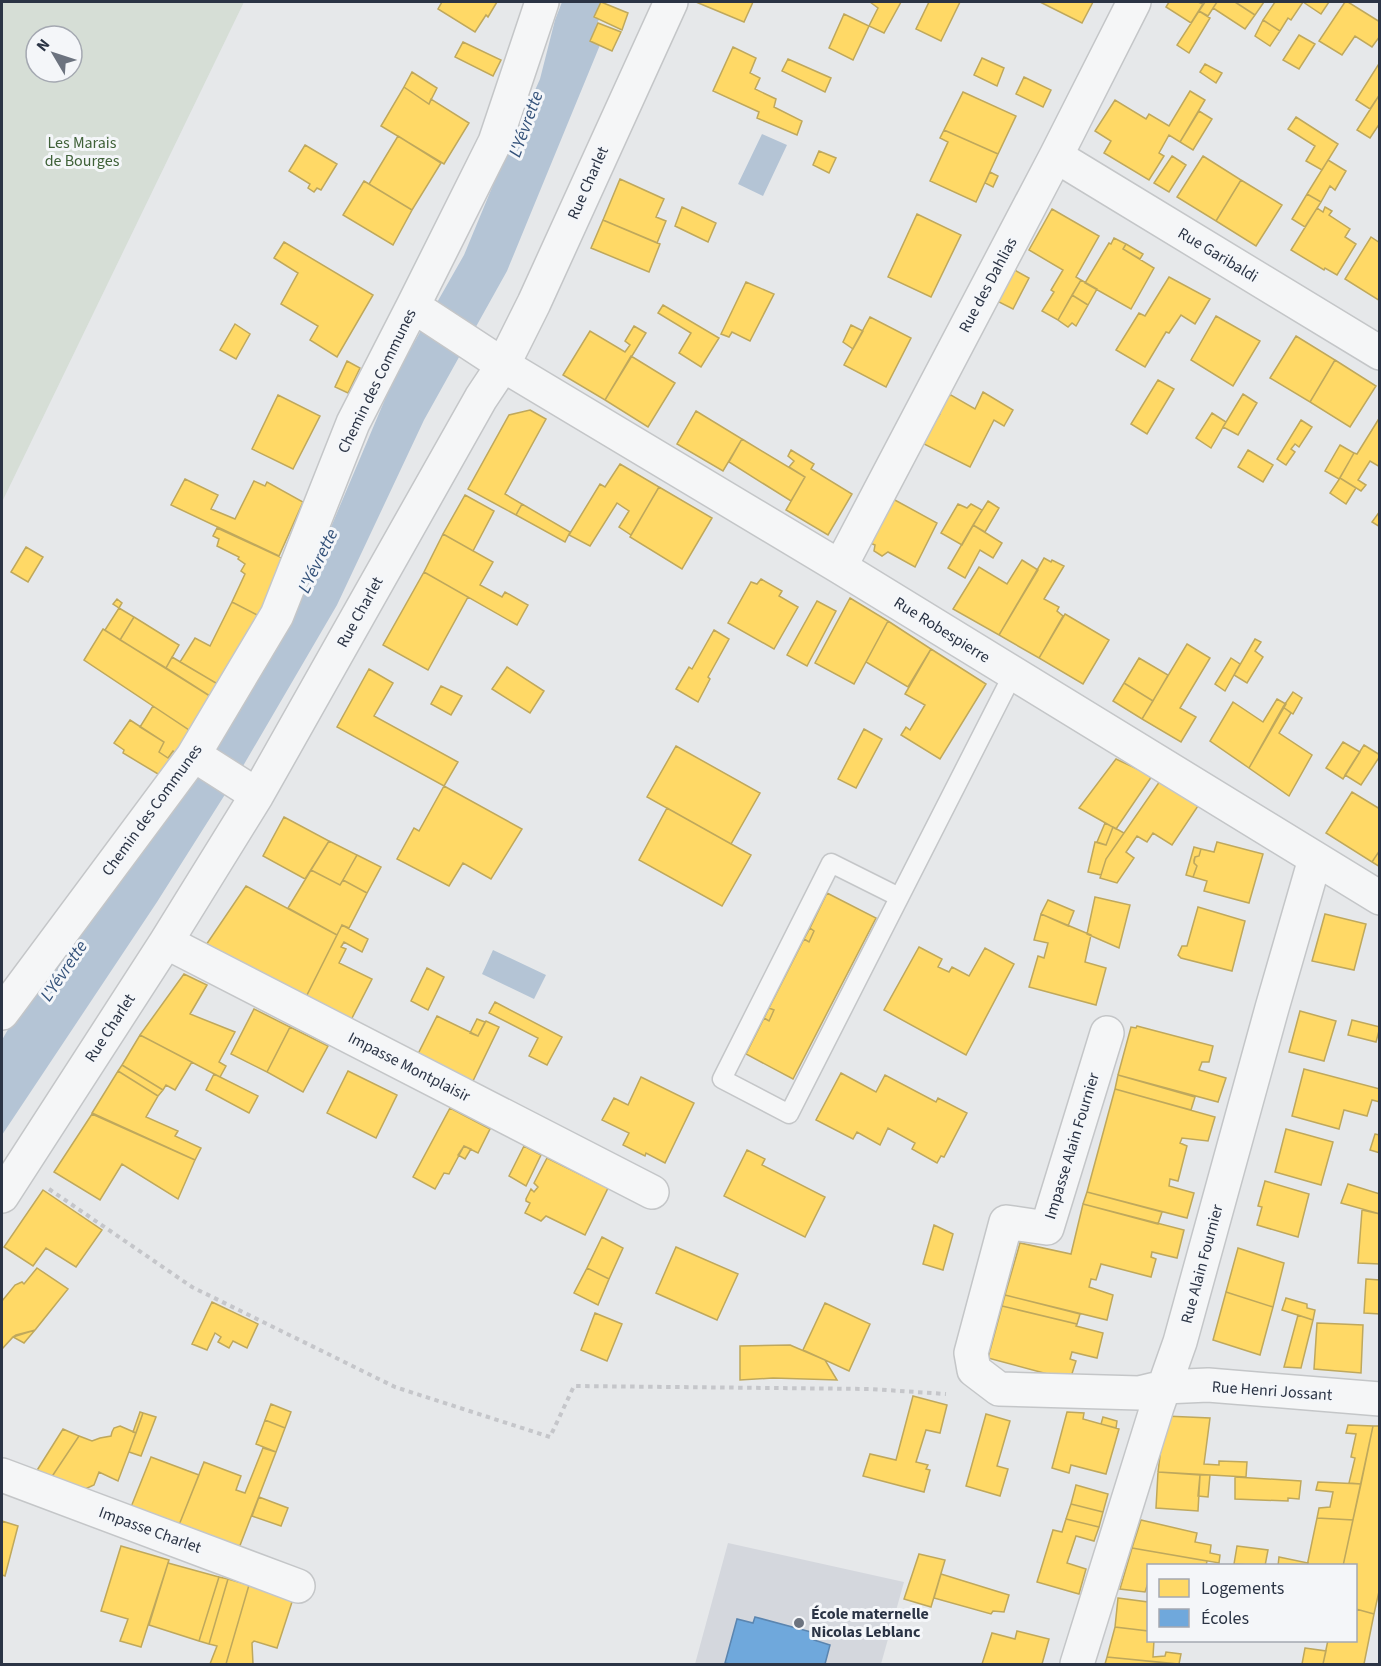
<svg xmlns="http://www.w3.org/2000/svg" width="1381" height="1666" viewBox="0 0 1381 1666" font-family="'Source Sans 3',sans-serif">
  <style>
    .built { fill: #d4d7dd }
    .green { fill: #d6ded6; fill-rule: evenodd }
    .water { fill: #b4c4d5 }
    .homes { fill: #ffd966; stroke: #bfa85c; stroke-width: 1.5 }
    .schools { fill: #6fa8dc; stroke: #5b85af; stroke-width: 1.5 }
    .lines { fill: none; stroke-linecap: round; stroke-linejoin: round }
    .lane-casing { stroke: #c4c6c8; stroke-width: 21 }
    .street-casing { stroke: #c4c6c8; stroke-width: 36 }
    .path { stroke: #c5c6ca; stroke-width: 4; stroke-dasharray: 4.5 4.5; stroke-linecap: butt }
    .lane { stroke: #f5f6f7; stroke-width: 18 }
    .street { stroke: #f5f6f7; stroke-width: 33 }
    .poi-dot { fill: #6c737f; stroke: #f4f6f9; stroke-width: 2 }
    .labels { text-anchor: middle; dominant-baseline: central; stroke-width: 6; stroke-linejoin: round; paint-order: stroke }
    .park-label { font-size: 16px; fill: #3f6138; stroke: #f4f6f9 }
    .street-label { font-size: 16px; fill: #2b3445; stroke: #f4f6f9 }
    .poi-label { font-size: 16px; font-weight: bold; fill: #2b3445; stroke: #f4f6f9; text-anchor: start }
    .water-label { font-size: 18px; font-style: italic; fill: #34527a; stroke: #f4f6f9 }
  </style>
  <rect width="100%" height="100%" fill="#e6e8ea"/>
  <path class="built" d="M728,1543L904,1582L881,1664H695Z"/>
  <path class="green" d="M2,2H244L2,502ZM36,36H72V72H36Z"/>
  <path class="water" d="M562,2H601L595,16L599,19L591,41L600,45L507,271L424,420L337,605L243,766L157,902L2,1135V1040L15,1017L290,624L394,378L464,255L496,178L540,79L555,20Z
    M762,134L787,145L763,196L738,184Z
    M493,950L546,975L534,999L482,974Z"/>
  <path class="homes" d="M442,2H497L488,17L486,15L475,32L438,9Z
    M601,2L628,13L622,30L594,17Z
    M696,2H753L744,22Z
    M870,2H901L884,33L869,26L878,8Z
    M929,2H960L941,41L916,29Z
    M1040,2H1093L1082,23Z
    M1169,2H1198L1203,4L1191,23L1166,7Z
    M1205,2H1217L1208,16L1199,11Z
    M1217,2H1235L1255,15L1245,29L1213,8Z
    M1235,2H1264L1255,15Z
    M1275,2H1329L1321,14L1303,2L1291,20L1288,18L1280,31L1263,20Z
    M1345,2H1348L1380,22V36L1372,47L1355,36L1342,55L1319,41Z
    M1199,11L1210,18L1189,53L1177,45Z
    M844,14L869,26L853,60L829,48Z
    M1263,20L1280,31L1270,46L1255,36Z
    M598,23L621,32L612,51L590,41Z
    M1299,35L1315,44L1299,69L1283,60Z
    M463,42L501,60L493,76L455,57Z
    M733,47L756,58L750,73L760,78L755,89L776,99L774,107L802,121L797,135L757,118L759,112L713,91Z
    M982,58L1004,68L997,86L974,75Z
    M788,59L831,78L825,92L782,71Z
    M1380,62V94L1370,109L1356,100Z
    M1205,64L1222,73L1216,83L1200,72Z
    M412,72L437,88L429,104L404,87Z
    M1024,77L1051,90L1043,107L1016,94Z
    M404,87L429,104L431,99L469,123L444,164L381,126Z
    M1190,91L1205,100L1180,142L1169,135L1159,153L1164,156L1149,180L1104,153L1111,141L1095,131L1115,100L1146,119L1149,114L1169,126Z
    M963,92L1016,116L998,154L944,130Z
    M1380,94V123L1370,138L1357,130Z
    M1199,111L1212,119L1193,150L1180,142Z
    M1296,117L1338,144L1322,170L1306,161L1315,146L1288,129Z
    M944,130L998,154L976,202L930,181L948,142L940,138Z
    M398,136L441,163L412,210L369,184Z
    M305,145L337,164L321,190L317,188L314,192L308,188L310,184L289,171Z
    M819,151L836,158L829,173L813,165Z
    M1172,156L1186,165L1169,192L1154,183Z
    M1203,156L1241,180L1216,221L1177,197Z
    M1328,160L1346,171L1335,190L1330,186L1321,202L1307,194Z
    M990,172L998,176L993,187L985,183Z
    M620,179L664,199L656,217L666,221L657,243L603,220Z
    M1241,180L1282,205L1256,246L1216,221Z
    M364,181L412,210L393,245L343,215Z
    M1307,194L1321,202L1305,227L1292,219Z
    M682,207L716,223L708,242L675,226Z
    M1325,207L1332,211L1329,215L1350,229L1345,237L1356,244L1337,275L1325,268L1324,270L1291,250L1317,208L1323,212Z
    M1052,209L1099,236L1076,277L1081,280L1058,320L1042,311L1054,292L1051,290L1063,270L1029,250Z
    M917,214L961,235L931,297L888,277Z
    M603,220L660,244L649,272L591,248Z
    M1371,237L1380,243V301L1345,279Z
    M1114,238L1126,244L1123,249L1154,268L1131,309L1085,283L1109,243L1111,244Z
    M284,242L373,295L337,357L310,340L318,326L281,304L298,273L274,258Z
    M1126,244L1143,254L1140,259L1123,249Z
    M1011,268L1029,278L1013,309L995,300Z
    M1169,277L1210,299L1195,324L1181,315L1169,333L1166,332L1145,367L1116,350L1139,313L1145,316Z
    M1081,280L1097,289L1088,305L1072,295Z
    M746,282L774,294L750,341L732,332L729,337L721,334Z
    M1072,295L1088,305L1076,326L1072,323L1068,327L1058,320Z
    M663,305L719,338L701,367L679,353L691,333L658,313Z
    M1216,316L1260,341L1233,386L1191,360Z
    M870,317L911,338L886,387L844,365Z
    M235,324L250,334L236,359L220,350Z
    M851,325L863,331L853,349L843,342Z
    M634,326L646,333L605,400L563,375L590,331L625,352L630,345L625,341Z
    M1296,336L1335,360L1310,402L1270,378Z
    M631,356L675,383L648,427L605,400Z
    M1335,360L1376,386L1350,427L1310,402Z
    M347,361L360,368L348,393L335,387Z
    M1158,380L1174,389L1147,434L1131,424Z
    M983,392L1013,410L1004,426L994,420L970,467L922,443L932,421L935,422L940,414L937,412L945,398L951,395L975,409Z
    M1243,394L1257,403L1238,435L1223,427Z
    M278,395L320,416L293,469L252,449Z
    M530,410L546,419L505,494L522,504L516,515L468,489L509,415Z
    M696,411L742,439L723,471L677,444Z
    M1212,413L1226,422L1211,448L1196,438Z
    M1380,417V467L1370,461L1358,480L1366,485L1361,491L1340,478L1354,453L1357,454Z
    M1301,420L1312,427L1299,447L1295,444L1291,449L1295,452L1286,465L1277,459Z
    M742,439L805,477L791,501L729,462Z
    M1340,445L1354,453L1339,479L1325,471Z
    M791,450L814,464L811,469L852,494L828,535L786,510L805,477L789,467L794,461L788,456Z
    M1248,450L1273,465L1263,482L1238,467Z
    M620,464L659,487L631,535L619,527L629,511L617,503L590,546L569,535L600,484L605,487Z
    M1340,478L1356,488L1346,504L1330,493Z
    M185,479L218,495L211,509L235,519L254,481L265,486L267,482L303,502L279,556L171,505Z
    M659,487L712,518L682,569L630,537Z
    M465,495L494,511L473,551L443,534Z
    M893,499L937,523L915,567L888,552L882,556L874,551L875,545L870,543Z
    M988,501L999,508L985,532L973,525Z
    M522,504L570,532L565,542L516,515Z
    M958,504L967,508L971,504L982,510L962,545L941,533Z
    M1380,511V527L1372,522Z
    M973,525L1002,543L993,558L980,550L965,578L948,568Z
    M217,528L291,562L265,619L232,602L245,574L241,571L245,564L238,559L239,557L217,546L219,539L213,536Z
    M443,534L493,562L480,585L502,597L505,592L528,605L517,625L424,572Z
    M26,547L43,557L28,582L11,572Z
    M1044,558L1051,562L1052,560L1064,566L1044,599L1059,607L1057,611L1063,616L1039,658L999,635Z
    M1022,560L1038,570L999,635L953,609L979,567L1007,584Z
    M424,572L468,597L428,670L383,645Z
    M761,579L782,591L779,596L798,607L774,649L728,623L751,582L757,584Z
    M850,598L888,621L854,684L815,663Z
    M117,599L122,603L119,608L113,604Z
    M817,601L836,611L807,666L787,655Z
    M232,602L265,619L221,686L180,662L195,638L210,646Z
    M119,608L134,617L120,640L105,630Z
    M1065,614L1109,640L1083,684L1039,658Z
    M134,617L179,645L166,668L120,640Z
    M888,621L931,649L908,687L866,662Z
    M103,629L213,698L192,732L84,660Z
    M714,630L729,639L708,677L710,679L698,702L676,689L689,667L692,669Z
    M1255,639L1261,642L1255,651L1263,657L1247,683L1234,675Z
    M1187,644L1210,658L1180,708L1196,717L1181,742L1142,719Z
    M931,649L986,684L940,759L901,735L906,727L910,730L925,705L905,694Z
    M172,657L221,686L213,698L166,668Z
    M1139,658L1168,675L1153,701L1124,683Z
    M1231,658L1240,664L1225,691L1215,684Z
    M507,667L544,691L530,713L492,689Z
    M369,669L393,683L374,716L458,762L444,786L337,727Z
    M1124,683L1153,701L1142,719L1113,701Z
    M441,686L462,696L451,715L431,704Z
    M1293,692L1302,698L1293,714L1283,707Z
    M1277,699L1286,704L1249,768L1210,741L1233,702L1263,722Z
    M153,706L192,732L178,754L173,751L168,758L159,752L164,742L140,727Z
    M1283,707L1291,713L1279,733L1312,755L1289,796L1249,768Z
    M130,720L164,742L159,752L168,758L173,751L178,754L163,777L123,753L124,750L114,743Z
    M864,729L882,739L856,788L838,779Z
    M1343,742L1360,752L1343,779L1326,768Z
    M1364,745L1380,755V756L1361,785L1345,775Z
    M676,746L760,793L731,844L647,797Z
    M1116,759L1152,776L1116,829L1079,808Z
    M1160,781L1198,806L1172,845L1153,833L1147,842L1137,836L1126,852L1134,858L1117,883L1100,878L1106,859Z
    M444,786L522,829L491,879L463,863L449,886L397,859L414,828L419,831Z
    M1352,792L1380,809V850L1372,862L1326,833Z
    M667,808L751,855L722,906L639,860Z
    M284,817L329,841L305,879L263,856Z
    M1105,823L1113,827L1106,845L1097,842Z
    M1113,827L1124,833L1106,859L1101,875L1088,872L1095,842L1106,845Z
    M329,841L357,855L340,885L311,870Z
    M1217,842L1263,854L1249,903L1204,891L1207,881L1193,877L1197,866L1194,863L1195,857L1199,856L1201,849L1214,852Z
    M1194,847L1201,849L1199,856L1195,857L1194,860V863L1197,866L1193,877L1186,875Z
    M1380,850V867L1372,862Z
    M357,855L381,867L367,893L343,880Z
    M311,870L340,885L343,880L367,893L349,928L342,925L337,935L288,908Z
    M246,886L337,935L305,999L206,945Z
    M827,893L876,918L793,1079L746,1054L764,1018L769,1021L774,1010L769,1008L804,939L809,942L814,931L810,928Z
    M1095,897L1130,905L1119,948L1087,934Z
    M1048,900L1074,911L1068,926L1041,914Z
    M1198,907L1245,921L1232,971L1181,958L1178,955L1182,946H1187Z
    M1041,914L1091,935L1085,962L1106,968L1096,1005L1029,987L1038,956L1044,958L1048,943L1034,940Z
    M1325,914L1366,924L1354,970L1312,961Z
    M342,925L368,939L362,952L344,942L341,947L346,949L339,963L372,979L350,1022L305,999Z
    M810,928L814,931L809,942L804,939Z
    M919,947L942,959L938,967L949,972L952,967L969,976L985,948L1014,964L966,1055L884,1010Z
    M427,968L444,977L428,1010L411,1001Z
    M184,974L207,985L190,1014L235,1032L219,1062L226,1066L220,1077L140,1035Z
    M495,1002L562,1037L547,1065L529,1056L538,1038L489,1013Z
    M769,1008L774,1010L769,1021L764,1018Z
    M254,1009L290,1027L267,1072L231,1054Z
    M1300,1011L1336,1021L1324,1061L1289,1052Z
    M437,1016L478,1036L486,1021L499,1027L472,1083L417,1056Z
    M477,1019L485,1022L478,1036L470,1033Z
    M1352,1020L1380,1027L1376,1042L1348,1035Z
    M1137,1026L1213,1046L1209,1062H1202L1199,1070L1226,1078L1218,1102L1118,1075L1131,1027L1136,1028Z
    M290,1027L328,1046L303,1092L267,1072Z
    M140,1035L192,1062L175,1090L166,1085L163,1090L122,1065Z
    M122,1065L163,1090L158,1096L118,1071Z
    M1304,1069L1380,1089V1102L1372,1100L1367,1116L1344,1110L1339,1129L1292,1116Z
    M118,1071L158,1096L146,1117L178,1131L175,1136L201,1148L195,1160L92,1113Z
    M348,1071L397,1095L376,1138L327,1113Z
    M841,1073L876,1092L885,1075L936,1102L938,1098L967,1113L944,1157L941,1156L937,1163L912,1149L915,1143L888,1128L880,1145L857,1132L853,1139L816,1120Z
    M214,1074L258,1096L249,1113L206,1090Z
    M1118,1075L1195,1097L1191,1110L1115,1089Z
    M641,1077L694,1103L665,1163L646,1153L645,1156L623,1145L629,1133L602,1120L614,1098L628,1105Z
    M1115,1089L1215,1117L1208,1141L1182,1138L1180,1143L1187,1146L1178,1181L1170,1179L1169,1186L1194,1193L1187,1218L1087,1192Z
    M450,1108L490,1129L478,1153L464,1146L449,1174L444,1173L435,1189L413,1177Z
    M92,1114L195,1160L178,1199L122,1164L100,1200L54,1172Z
    M1286,1129L1333,1142L1321,1185L1275,1172Z
    M1375,1134L1380,1135V1153L1370,1150Z
    M464,1146L471,1149L465,1159L458,1155Z
    M524,1146L541,1155L526,1186L509,1176Z
    M747,1150L765,1159L762,1165L825,1197L805,1237L724,1196Z
    M547,1158L608,1188L585,1235L546,1216L541,1221L525,1213L530,1203L526,1201V1199L531,1189L534,1192L538,1187L534,1183Z
    M1265,1181L1309,1194L1298,1237L1257,1225L1262,1207L1258,1206Z
    M1348,1184L1380,1194V1214L1341,1203Z
    M43,1190L102,1230L76,1267L46,1248L33,1266L4,1247Z
    M1087,1192L1162,1212L1158,1224L1083,1204Z
    M1083,1204L1184,1230L1177,1258L1152,1252L1151,1257L1156,1259L1151,1277L1101,1264L1096,1280L1091,1279L1089,1287L1113,1295L1107,1320L1005,1295L1020,1243L1071,1254Z
    M1362,1210L1380,1214V1264L1358,1263Z
    M934,1225L953,1234L943,1270L923,1264Z
    M602,1237L623,1248L609,1279L587,1268Z
    M676,1247L738,1274L717,1320L656,1293Z
    M1238,1248L1284,1263L1273,1307L1226,1292Z
    M37,1268L68,1289L35,1330L13,1337L2,1349V1301L15,1285L22,1282L24,1284Z
    M587,1268L609,1279L598,1305L574,1293Z
    M1366,1279L1380,1280V1314L1364,1313Z
    M1226,1292L1273,1307L1260,1355L1213,1340Z
    M1005,1295L1080,1314L1077,1324L1002,1306Z
    M1286,1298L1307,1304V1308L1315,1310L1313,1320L1282,1310Z
    M212,1302L258,1324L247,1348L233,1341L229,1348L218,1342L221,1337L215,1333L207,1350L192,1344Z
    M825,1303L870,1324L849,1371L803,1350Z
    M1002,1306L1077,1324L1076,1326L1103,1333L1097,1358L1072,1352L1070,1359L1076,1361L1070,1380L988,1358Z
    M595,1313L622,1324L607,1361L581,1350Z
    M1298,1315L1313,1320L1301,1368L1284,1367Z
    M1317,1323L1363,1325L1361,1373L1314,1369Z
    M35,1330L24,1343L13,1337L16,1335Z
    M790,1345L825,1360L837,1380L773,1378L740,1380V1346Z
    M913,1396L947,1405L940,1433L926,1430L916,1462L928,1465L926,1469L930,1470L924,1492L863,1476L870,1454L896,1460Z
    M271,1404L291,1412L285,1428L265,1420Z
    M140,1412L143,1413L136,1433L133,1432Z
    M1067,1412L1084,1413L1083,1419L1119,1429L1106,1474L1071,1465L1069,1473L1052,1468Z
    M143,1413L156,1417L141,1456L129,1452Z
    M986,1414L1010,1421L997,1466L1008,1469L1000,1496L966,1486Z
    M1165,1416L1210,1418L1204,1464L1219,1465V1461L1247,1462L1246,1477L1158,1472Z
    M1103,1417L1117,1421L1116,1428L1101,1424Z
    M265,1420L285,1428L276,1452L256,1444Z
    M1348,1425L1373,1426L1361,1484L1349,1483L1355,1458L1351,1457L1356,1434L1346,1433Z
    M120,1426L136,1433L118,1481L99,1472L94,1485L83,1490L51,1478L79,1436L92,1441L100,1438L111,1436L112,1432L114,1428Z
    M1373,1426H1380V1587L1374,1614L1356,1609V1566H1343Z
    M63,1429L79,1436L51,1478L36,1472Z
    M263,1448L276,1452L239,1548L179,1525L204,1462L241,1476L236,1490L245,1493Z
    M151,1457L199,1475L179,1525L131,1507Z
    M1158,1472L1200,1475L1198,1511L1156,1508Z
    M1200,1475H1210L1208,1497L1198,1496Z
    M1235,1477L1301,1481L1299,1499L1288,1498V1501L1235,1499Z
    M1318,1482L1361,1484L1353,1520L1317,1518L1319,1508L1330,1507L1333,1492L1316,1490Z
    M1076,1485L1108,1494L1103,1512L1071,1504Z
    M259,1497L288,1508L281,1526L252,1516Z
    M1071,1504L1103,1512L1099,1527L1066,1519Z
    M1317,1518L1353,1520L1343,1566H1307Z
    M1066,1519L1099,1527L1094,1541L1076,1536L1067,1563L1086,1569L1079,1594L1037,1582L1053,1530L1062,1532Z
    M1141,1520L1197,1533L1195,1542L1211,1545L1210,1553L1220,1555L1219,1563L1132,1548Z
    M2,1521L18,1526L5,1576L2,1575Z
    M121,1546L169,1560L141,1647L120,1641L128,1619L101,1611Z
    M1237,1546L1268,1550L1265,1566L1234,1564Z
    M1132,1548L1207,1561L1206,1566H1148V1583L1145,1592L1120,1589Z
    M919,1554L945,1560L931,1607L904,1599Z
    M1279,1557L1308,1563L1307,1566H1278Z
    M168,1563L219,1577L199,1641L149,1625Z
    M941,1574L1009,1595L1004,1612L993,1611L991,1614L934,1598Z
    M219,1577L228,1579L209,1644L199,1641Z
    M228,1579L249,1585L226,1664H210L217,1646L209,1644Z
    M249,1585L293,1599L277,1648L254,1641L252,1643L253,1664H226Z
    M1118,1598L1148,1602V1631L1115,1627Z
    M1356,1609L1374,1614L1364,1664H1323L1328,1640H1356Z
    M1115,1627L1148,1631V1640H1154L1153,1657L1165,1656L1166,1652L1181,1654L1179,1664L1107,1657Z
    M1017,1631L1049,1639L1042,1664H982L992,1633L1015,1639Z
    M1305,1648L1326,1651L1323,1664H1302Z
    M1107,1657L1176,1664H1105Z"/>
  <path class="schools" d="M755,1617L815,1633L814,1640L830,1645L825,1664H730L725,1663L737,1619L753,1623Z"/>
  <g class="lines">
    <defs>
      <path id="lane" d="M899,897L831,863L722,1079L789,1114L1013,674"/>
      <path id="street" d="M1056,156L1380,353
        M413,306L503,365L840,567L1380,898
        M840,567L1056,156L1134,2
        M193,756L202,760L257,795
        M166,942L652,1192
        M2,1013L193,756L277,615L353,423L413,306L495,142L542,2
        M1107,1033L1047,1228L1006,1222L971,1353L974,1370L999,1389L1139,1393L1164,1387L1208,1385L1380,1399
        M2,1196L166,942L257,795L481,398L503,365L534,303L671,2
        M2,1475L298,1586
        M1077,1664L1157,1407L1180,1342L1272,1008L1315,859"/>
    </defs>
    <use href="#lane" class="lane-casing"/>
    <use href="#street" class="street-casing"/>
    <path class="path" d="M49,1189L192,1287L395,1387L550,1437L574,1386L871,1389L946,1394"/>
    <use href="#lane" class="lane"/>
    <use href="#street" class="street"/>
  </g>
  <circle class="poi-dot" cx="799" cy="1623" r="6"/>
  <g class="labels">
    <g class="park-label">
      <text x="82" y="143">Les Marais<tspan x="82" dy="18">de Bourges</tspan></text>
    </g>
    <g class="street-label">
      <text transform="translate(588 183) rotate(-66)">Rue Charlet</text>
      <text transform="translate(1218 255) rotate(31)">Rue Garibaldi</text>
      <text transform="translate(988 285) rotate(-62)">Rue des Dahlias</text>
      <text transform="translate(377 381) rotate(-64)">Chemin des Communes</text>
      <text transform="translate(360 612) rotate(-61)">Rue Charlet</text>
      <text transform="translate(942 630) rotate(32)">Rue Robespierre</text>
      <text transform="translate(152 810) rotate(-54)">Chemin des Communes</text>
      <text transform="translate(110 1028) rotate(-57)">Rue Charlet</text>
      <text transform="translate(409 1067) rotate(27)">Impasse Montplaisir</text>
      <text transform="translate(1072 1146) rotate(-73)">Impasse Alain Fournier</text>
      <text transform="translate(1202 1264) rotate(-75)">Rue Alain Fournier</text>
      <text transform="translate(1272 1391) rotate(4)">Rue Henri Jossant</text>
      <text transform="translate(150 1530) rotate(20)">Impasse Charlet</text>
    </g>
    <g class="poi-label">
      <text x="811" y="1614">École maternelle<tspan x="811" dy="18">Nicolas Leblanc</tspan></text>
    </g>
    <g class="water-label">
      <text transform="translate(526 124) rotate(-70)">L'Yévrette</text>
      <text transform="translate(318 561) rotate(-64)">L'Yévrette</text>
      <text transform="translate(64 971) rotate(-56)">L'Yévrette</text>
    </g>
  </g>
  <rect width="1381" height="1666" fill="none" stroke="#2b3445" stroke-width="6"/>
  <rect x="1147" y="1564" width="210" height="78" fill="#f4f6f9" stroke="#a4a8b1" stroke-width="1.5"/>
  <rect x="1159" y="1579" width="30" height="18" fill="#ffd966" stroke="#a4a8b1" stroke-width="1.5"/>
  <text x="1201" y="1594" font-size="18" fill="#2b3445">Logements</text>
  <rect x="1159" y="1609" width="30" height="18" fill="#6fa8dc" stroke="#a4a8b1" stroke-width="1.5"/>
  <text x="1201" y="1624" font-size="18" fill="#2b3445">Écoles</text>
  <g transform="translate(54 54) rotate(309)"><circle r="28" fill="#f4f6f9" stroke="#a4a8b1" stroke-width="1.5"/>
  <path d="M0-4.5L10 22L0 15L-10 22Z" fill="#6c737f"/>
  <text y="-9" font-size="16" font-weight="bold" text-anchor="middle" fill="#2b3445">N</text>
  </g>
</svg>
